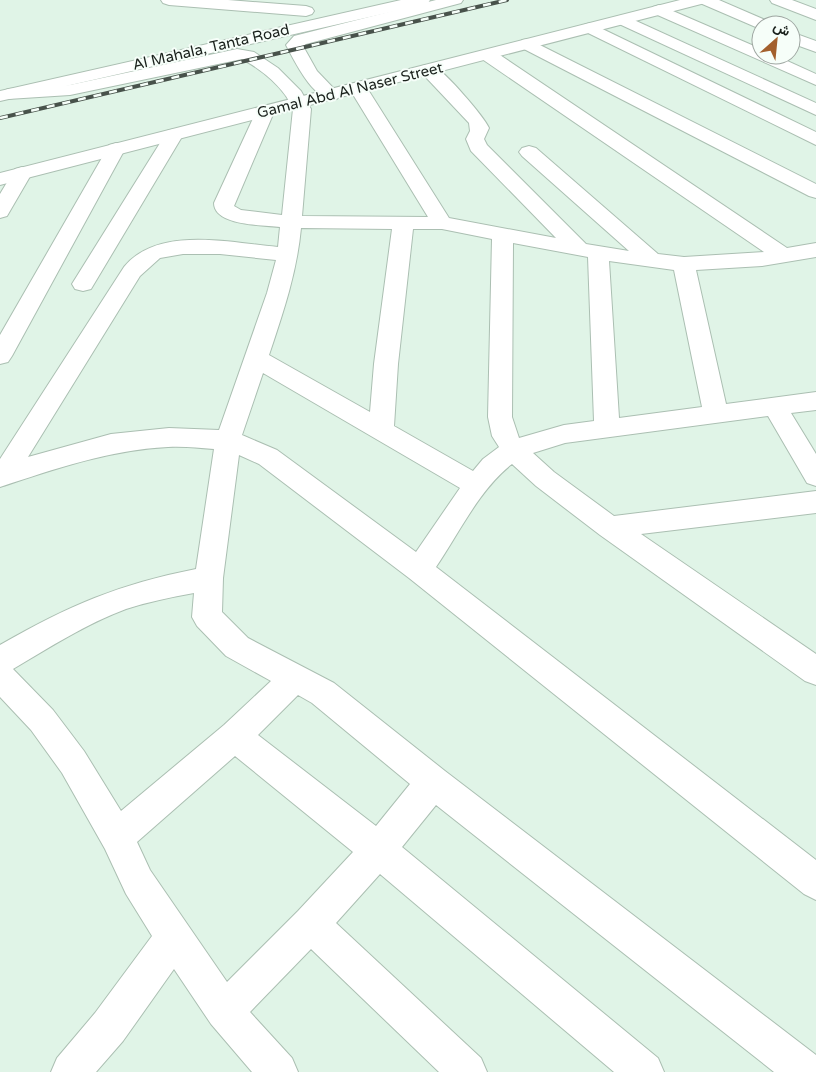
<svg xmlns="http://www.w3.org/2000/svg" width="816" height="1072" viewBox="0 0 816 1072" font-family="'Varela Round',Vazirmatn,sans-serif">
  <style>
    .lines { fill: none; stroke-linecap: round; stroke-linejoin: round }
    .street-casing { stroke: #abbfb2; stroke-width: 2 }
    .secondary-casing { stroke: #abbfb2; stroke-width: 2 }
    .highway-casing { stroke: #abbfb2; stroke-width: 2 }
    .street { fill: #fff; fill-rule: evenodd }
    .secondary { fill: #fff; fill-rule: evenodd }
    .highway { fill: #fff; fill-rule: evenodd }
    .rail-casing { stroke: #48524b; stroke-width: 4 }
    .rail { stroke: #f6fef9; stroke-width: 2.5; stroke-dasharray: 8; stroke-linecap: butt }
    .labels { text-anchor: middle; dominant-baseline: central; stroke-width: 4; stroke-linejoin: round; paint-order: stroke }
    .far-street-label { font-size: 15px; fill: #1a211c; stroke: #f6fef9 }
  </style>
  <rect width="100%" height="100%" fill="#e0f4e7"/>
  <g class="lines">
    <defs>
      <path id="street" d="M161,0H228L306,6L312,8L314,11L312,14L306,16L169,5L163,3Z
        M436,0H463L461,3L306,44L303,46L317,71L340,95L337,99C315,104 295,62 286,45L294,36Z
        M698,0H719L770,22L772,25H761V29L758,28L700,3Z
        M770,0H792L816,9V20L772,3Z
        M659,5L761,49V55H774L816,74V85L653,13L651,10L653,7Z
        M623,15L816,103V115L617,23L615,20L617,17Z
        M590,23L816,132V145L584,31L582,28L584,25Z
        M791,32L816,41V52L791,43Z
        M528,39L816,184V198L809,196L522,48L520,44L522,40Z
        M237,49L254,52L278,68L301,91L311,109L302,216L428,217L349,88L352,84L358,83L364,84L367,88L449,218L556,238L471,151L466,139L470,131L469,123L419,70L422,66C426,65 430,64 434,66C445,72 483,115 489,128L484,139L487,145L586,244L629,251L522,156L519,152L522,148L529,146L536,148L658,254L684,257L764,252L482,59L480,55L482,51H494L787,248L816,243V257L762,266L696,270L726,404L816,392V410L791,413L816,454V486L807,483L768,416L565,443L533,453L554,472L614,516L816,491V513L641,534L816,654V685L805,681L600,535L536,486L512,464C479,490 459,533 436,567L816,860V900L804,894L409,578L259,464L239,455L223,578L222,612L248,638L334,683L445,771L816,1055V1072H774L436,805L402,847L658,1058L664,1072H614L380,874L336,923L481,1058L487,1072H439L311,949L250,1012L292,1058L298,1072H252L211,1024L174,969L123,1041L96,1072H51L57,1058L95,1013L152,936L126,894L105,849L62,773L31,730L0,697V645C68,606 119,584 196,569L214,449C199,448 183,446 168,447C109,450 55,469 0,487V459L124,267C158,225 231,243 278,247L280,227C264,225 214,226 214,203L256,112L259,108L265,107L271,108L274,112L234,206L241,210L282,215L293,109C285,88 261,69 242,59L70,95L8,99L2,98L0,93L8,89L70,85ZM301,228L392,229L374,364L370,412L269,355C283,313 297,272 301,228ZM413,229H442L492,239L488,417L492,436L499,447L483,459L473,471L394,426L398,364ZM513,243L588,257L594,421L564,425L519,438L512,417ZM183,254H220L276,260L267,293L219,430L169,428L111,434L28,457L140,276L160,258ZM609,261L674,270L702,407L619,418ZM263,373L460,488L416,552L277,450L242,435ZM194,593L192,617L197,626L226,656L271,681L224,725L121,811L84,751L53,710L13,669C50,647 86,624 126,609C148,602 171,597 194,593ZM298,695L312,703L410,784L376,826L258,735ZM235,756L353,852L298,911L227,982L150,870L137,842Z
        M174,129L181,131L183,135L94,284L91,289L83,291L75,289L72,284L165,135L167,131Z
        M116,143L123,145L125,149L12,356L8,362L0,364V335L107,149L109,145Z
        M22,167L29,169L32,173L7,216L0,218V194L15,169Z"/>
      <path id="secondary" d="M680,0H707L705,3L0,185V173Z"/>
      <path id="highway" d="M401,0H430L428,3L422,5L0,101V91Z"/>
    </defs>
    <use href="#street" class="street-casing"/>
    <use href="#secondary" class="secondary-casing"/>
    <use href="#highway" class="highway-casing"/>
    <use href="#street" class="street"/>
    <use href="#secondary" class="secondary"/>
    <use href="#highway" class="highway"/>
    <defs>
      <path id="rail" d="M0,118L507,0"/>
    </defs>
    <use href="#rail" class="rail-casing"/>
    <use href="#rail" class="rail"/>
  </g>
  <g class="labels">
    <g class="far-street-label">
      <text transform="translate(211 47) rotate(-13)">Al Mahala, Tanta Road</text>
      <text transform="translate(350 90) rotate(-14)">Gamal Abd Al Naser Street</text>
    </g>
  </g>
  <g transform="translate(776 40) rotate(27)"><circle r="24" fill="#f6fef9" stroke="#9ea6a1"/>
  <path d="M0-4L9 19L0 12L-9 19Z" fill="#a3602e"/>
  <text y="-8" font-size="14" font-weight="bold" text-anchor="middle" fill="#1a211c">ش</text>
  </g>
</svg>
